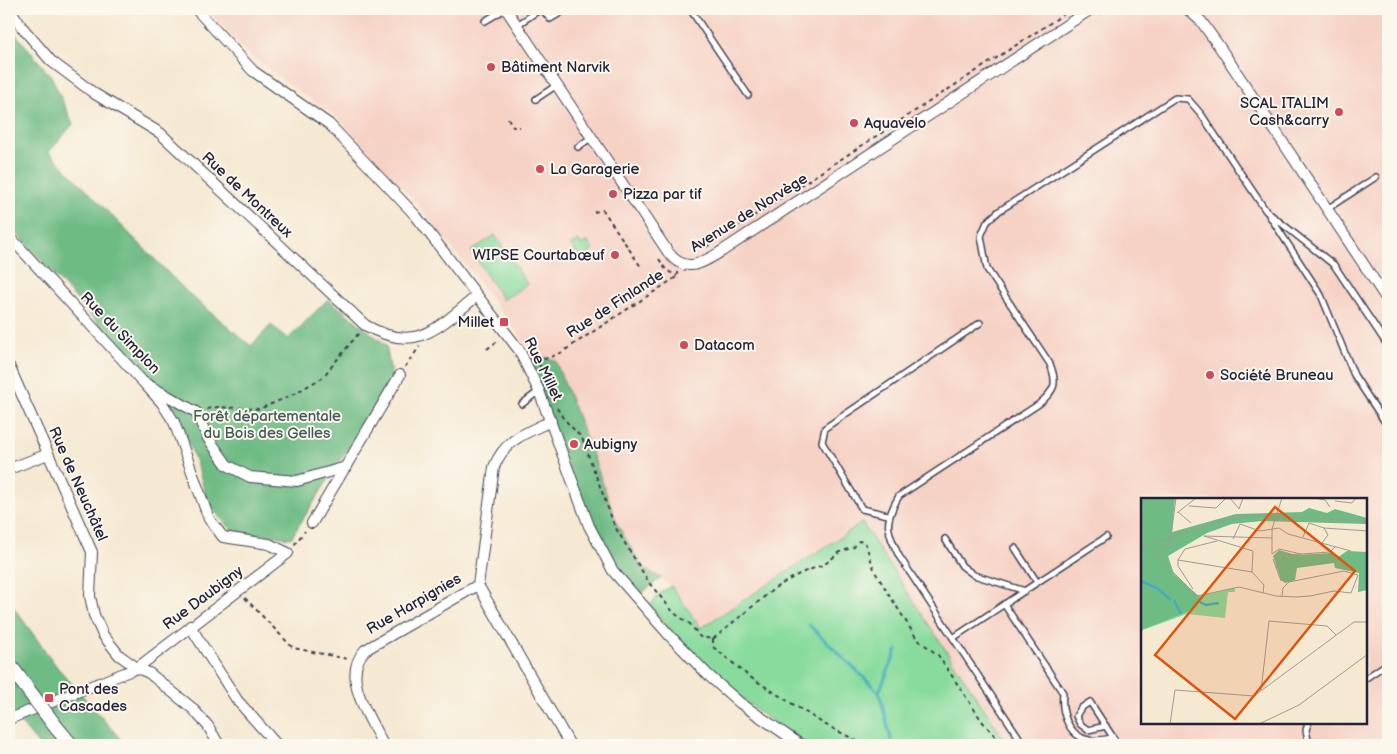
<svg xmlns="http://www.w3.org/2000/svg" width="1397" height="754" viewBox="0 0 1397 754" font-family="'Balsamiq Sans',sans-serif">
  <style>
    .built { fill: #f6d2c5; fill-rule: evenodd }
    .green { fill: #88db9c; stroke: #557e6c }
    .forest { fill: #6ebb84; stroke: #486e60 }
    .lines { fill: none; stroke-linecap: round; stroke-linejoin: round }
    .stream { stroke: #41adbf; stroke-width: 3 }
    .lane-casing { stroke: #424052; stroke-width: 8 }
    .street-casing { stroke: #424052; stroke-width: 12 }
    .secondary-casing { stroke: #424052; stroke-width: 16 }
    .path { stroke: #424052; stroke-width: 2; stroke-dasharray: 4 4; stroke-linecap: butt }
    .lane { stroke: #fff; stroke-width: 5 }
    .street { stroke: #fff; stroke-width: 10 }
    .secondary { stroke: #fff; stroke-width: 14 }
    .secondary-bridge-casing { stroke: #424052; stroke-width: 16; stroke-linecap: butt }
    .secondary-bridge { stroke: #fff; stroke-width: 14 }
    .poi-dot { fill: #d1495b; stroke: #fbf7ec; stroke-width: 2 }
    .labels { text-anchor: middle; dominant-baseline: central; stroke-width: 4; stroke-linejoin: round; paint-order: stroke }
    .poi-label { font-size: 15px; fill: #22223b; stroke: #fbf7ec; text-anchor: start }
    .street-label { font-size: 15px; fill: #22223b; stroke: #fbf7ec }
    .park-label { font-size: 15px; fill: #415a58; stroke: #fbf7ec }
    .inset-river { fill: none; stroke: #41adbf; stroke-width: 2.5 }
    .inset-road { fill: none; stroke: #a19996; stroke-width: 1 }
    .view { fill: #de560e; fill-opacity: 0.15; stroke: #de560e; stroke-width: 2.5 }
    .inset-edge { fill: none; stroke: #22223b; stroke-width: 2.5 }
  </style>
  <rect width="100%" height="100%" fill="#fbf7ec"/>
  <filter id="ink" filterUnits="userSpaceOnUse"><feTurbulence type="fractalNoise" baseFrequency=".02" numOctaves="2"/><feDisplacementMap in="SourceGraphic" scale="10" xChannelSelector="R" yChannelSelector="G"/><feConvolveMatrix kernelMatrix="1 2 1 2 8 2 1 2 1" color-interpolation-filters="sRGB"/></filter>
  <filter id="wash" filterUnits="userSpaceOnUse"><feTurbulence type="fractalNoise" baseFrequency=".0096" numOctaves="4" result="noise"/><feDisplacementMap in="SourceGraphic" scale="20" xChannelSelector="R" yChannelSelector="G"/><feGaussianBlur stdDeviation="1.12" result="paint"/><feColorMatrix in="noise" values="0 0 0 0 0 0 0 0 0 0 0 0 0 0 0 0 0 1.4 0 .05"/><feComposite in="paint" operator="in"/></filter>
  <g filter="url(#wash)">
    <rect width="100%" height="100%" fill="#f5e9d2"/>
    <path class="built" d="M206,9H1388V745H1008L862,523L701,628L671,586L643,567L617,524L592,453L555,361L534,354L422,209L339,119L270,71L240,46ZM1142,499H1366V723H1142Z"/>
    <path class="green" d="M495,235L527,284L503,300L471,251Z
      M578,240L581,245L587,241L593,250L581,259L571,245Z
      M862,523L1008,745H809L763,715L705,668L650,606L660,593L671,586L701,628Z"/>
    <path class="forest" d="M9,26L51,76L73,124L49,152L188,293L251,346L271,325L288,339L328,299L386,345L392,379L291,538L233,531L208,504L199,471L177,410L9,225V183L17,176L9,161Z
      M534,354L555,360L592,453L617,524L642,567L661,578L638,596C583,530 561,443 531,364Z
      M9,601L57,667L126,745H39L9,709Z"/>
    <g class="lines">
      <path class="stream" d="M809,625L879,692L892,743
        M879,692L897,650"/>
    </g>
  </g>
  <g filter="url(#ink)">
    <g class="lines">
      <defs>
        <path id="lane" d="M542,9L550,19L567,9
          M690,9L748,95
          M485,21L505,9
          M517,25L541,9
          M536,99L557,85
          M578,147L592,137
          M1327,209L1376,177
          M1269,215L1321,295L1354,375L1388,427
          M522,404L539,391
          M888,515L862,509L822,442L825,428L980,323
          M945,539L962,566L974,575L1025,591
          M1015,548L1037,582
          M1004,604L1063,693C1061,711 1067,736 1089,740C1096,741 1106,739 1113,738
          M953,638L1106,537
          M1366,678L1388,663
          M1308,723L1306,730L1309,745
          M1106,726L1088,730L1080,724L1076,716L1081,708L1090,702L1118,745
          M1024,745L899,556C886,529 884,522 899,496L1039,404C1055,390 1058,384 1050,364L987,269L981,236L987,222L999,211L1175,98L1188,99L1201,114L1266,211L1334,265L1388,346"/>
        <path id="street" d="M10,9L21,26L51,61L95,94L160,133L365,325C417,355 438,327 477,296
          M196,9L253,71L329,124L416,216L519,350L539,391L589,526L613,571L669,635L708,675L740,703L801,745
          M506,9L668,252C685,275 702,263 722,251L1091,9
          M1187,9L1201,21L1221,49L1388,301
          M9,236L143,382L196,412L208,438L227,465L250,477L297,481L346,467
          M9,366L92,552L90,596L94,615L103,635L119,655L137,668L149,673L192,708L208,726L219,745
          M9,469L48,454
          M312,523L400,375
          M478,585L494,467C505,439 526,433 551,421
          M478,585L570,745
          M190,626L237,700L277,745
          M9,719L137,668L288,553L269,544L223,537L209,519L174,422L162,403L143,382
          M383,745C370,717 340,677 365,650L478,585"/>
        <path id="secondary" d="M56,727L71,745"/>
      </defs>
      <use href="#lane" class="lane-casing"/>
      <use href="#street" class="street-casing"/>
      <use href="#secondary" class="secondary-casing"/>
      <path class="path" d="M1165,9L1170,12L1172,9
        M1100,14L1109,9
        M508,118L513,127H520
        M594,212L603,210L641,267
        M706,247L1064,14
        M659,259L666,270L677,276
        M487,349L499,340
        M536,362L559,354L678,276V272
        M539,364L545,378
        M405,367L420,346
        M557,408L563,418L582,438L615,527L650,584L674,613L690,624L700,637L713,639L775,588L801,573L825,564L840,552L854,547L859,541L865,542L875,572L917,639L938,655L982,721L995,736L996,745
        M207,409L217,407L259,409L288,397L322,378L359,333
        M294,545L305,531
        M245,598L293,648L348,659
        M713,639V647L750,677L824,724L865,745"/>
      <use href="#lane" class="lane"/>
      <use href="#street" class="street"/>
      <use href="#secondary" class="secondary"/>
      <defs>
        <path id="secondary-bridge" d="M11,667L56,727"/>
      </defs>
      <use href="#secondary-bridge" class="secondary-bridge-casing"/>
      <use href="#secondary-bridge" class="secondary-bridge"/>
    </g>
  </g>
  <g class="poi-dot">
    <circle cx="491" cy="67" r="5"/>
    <circle cx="1339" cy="112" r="5"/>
    <circle cx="854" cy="123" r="5"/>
    <circle cx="540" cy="169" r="5"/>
    <circle cx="613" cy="194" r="5"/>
    <circle cx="615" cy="255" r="5"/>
    <rect x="499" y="317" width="10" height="10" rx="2.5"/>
    <circle cx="684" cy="345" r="5"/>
    <circle cx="1210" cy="375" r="5"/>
    <circle cx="574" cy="444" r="5"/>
    <rect x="44" y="693" width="10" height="10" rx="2.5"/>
  </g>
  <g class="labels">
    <g class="poi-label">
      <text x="501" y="67">Bâtiment Narvik</text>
      <text x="1329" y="103" text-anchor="end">SCAL ITALIM<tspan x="1329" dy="17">Cash&amp;carry</tspan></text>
      <text x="864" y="123">Aquavelo</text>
      <text x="550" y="169">La Garagerie</text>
      <text x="623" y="194">Pizza par tif</text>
      <text x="605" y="255" text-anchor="end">WIPSE Courtabœuf</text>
      <text x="494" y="322" text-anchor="end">Millet</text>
      <text x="694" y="345">Datacom</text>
      <text x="1220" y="375">Société Bruneau</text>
      <text x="584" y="444">Aubigny</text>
      <text x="59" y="689">Pont des<tspan x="59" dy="17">Cascades</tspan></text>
    </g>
    <g class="street-label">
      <text transform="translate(247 195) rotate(43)">Rue de Montreux</text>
      <text transform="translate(749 213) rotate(-32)">Avenue de Norvège</text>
      <text transform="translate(615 304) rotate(-33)">Rue de Finlande</text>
      <text transform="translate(120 333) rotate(46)">Rue du Simplon</text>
      <text transform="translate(543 369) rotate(64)">Rue Millet</text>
      <text transform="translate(78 484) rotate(66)">Rue de Neuchâtel</text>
      <text transform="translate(203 598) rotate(-37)">Rue Daubigny</text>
      <text transform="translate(414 604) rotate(-30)">Rue Harpignies</text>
    </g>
    <g class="park-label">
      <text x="267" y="416">Forêt départementale<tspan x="267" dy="17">du Bois des Gelles</tspan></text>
    </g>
  </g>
  <g transform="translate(1141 498)">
    <rect width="226" height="226" fill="#f5e9d2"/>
    <path d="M94,90V94H87L84,120L46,116L2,132L0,136L1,131L47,114L57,98Z" fill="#88db9c"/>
    <path d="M0,0H34L31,34L95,16L161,14L168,10L186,15L194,11L226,20V26L121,23L91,26L66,35L27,58L33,76L60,100L47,114L0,132ZM138,52L155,57L191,55L196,60L206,53L226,54V92L217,94L218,75L194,70L193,65L156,70L154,82L144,85L140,82L132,58Z" fill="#6ebb84"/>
    <path class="inset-river" d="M0,83L16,90L30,102M33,102L40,116M59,104L65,107L78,105"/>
    <path class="inset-road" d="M35,0L29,46L17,53L16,58L56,98L98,89L135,98L155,99L169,98L193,93L210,95L217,77L203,73L148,84L142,90L141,98M89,0L98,11L102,0M173,0L184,2L189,9M194,3L211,5L215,0M48,8L75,10L85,0M37,14L50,25M36,15L55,0M63,38L112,53L111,74M63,38L131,40M162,39L168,25L183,30L227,33M92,41L99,26L119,33L138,30L147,36L210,53M181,45L187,37L183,30M0,49L77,24L111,17L227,23M131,56V31L141,0M131,56L138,51L160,56M132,61L140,83M37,62L111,74M135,70L145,57L189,54L194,49M111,74L123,87L122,95M52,91L37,68V62L44,51L76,43M120,193L128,123L186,128L195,137M29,226L34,192L113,198L213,124H227M118,226L158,207L227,156"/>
    <path class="view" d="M134,9L214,73L94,221L14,157Z"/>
    <rect width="226" height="226" class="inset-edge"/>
  </g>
  <rect width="1397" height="754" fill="none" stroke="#fbf7ec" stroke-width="30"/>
</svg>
